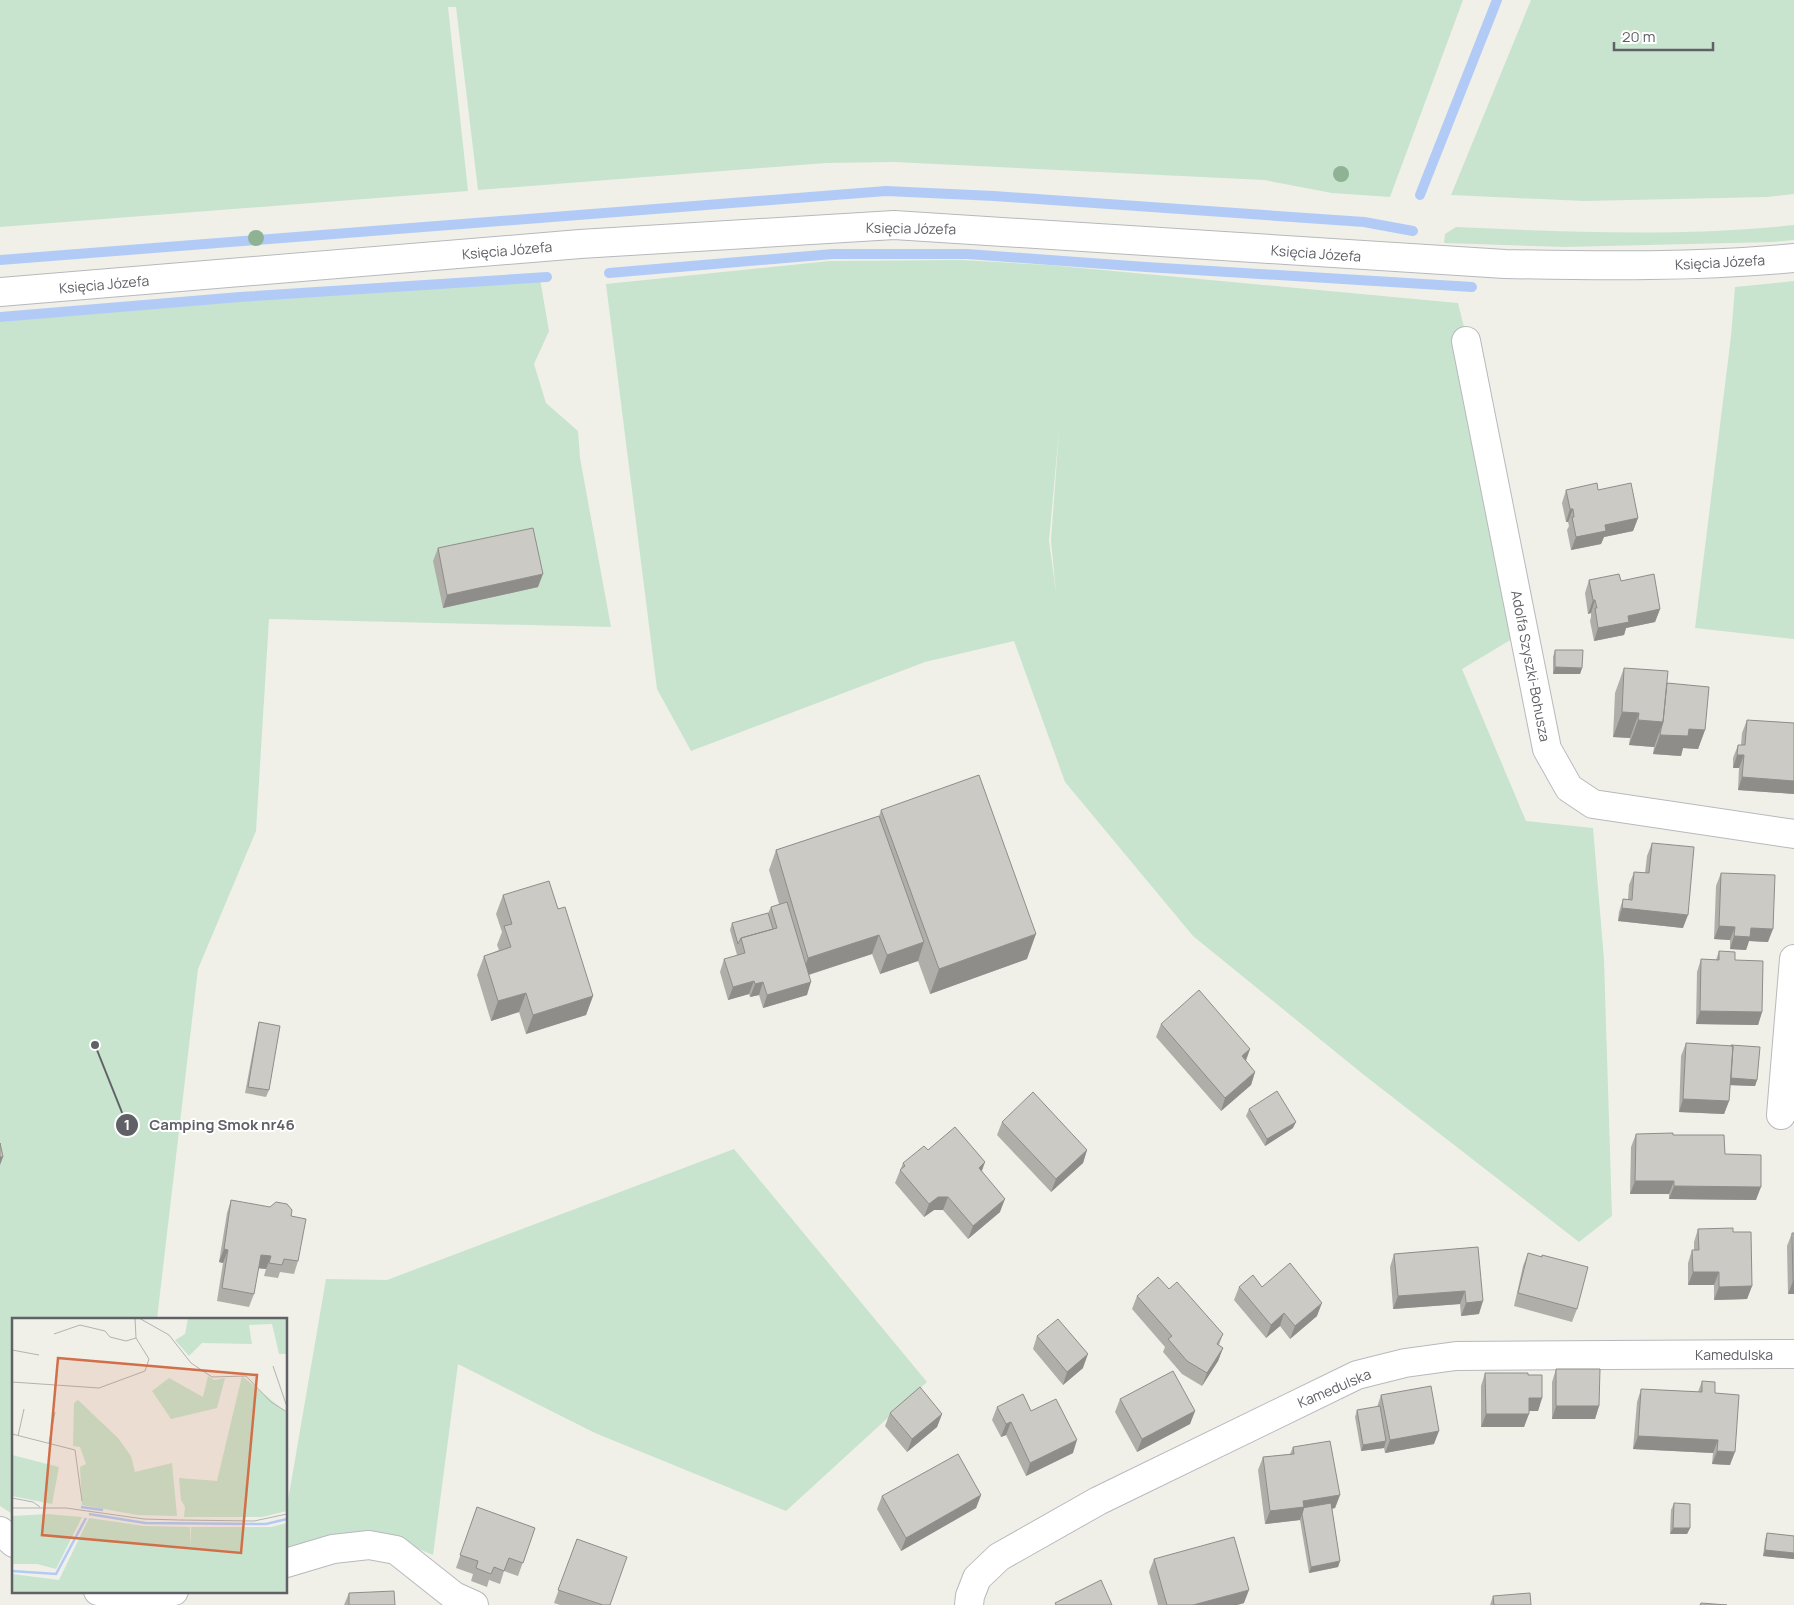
<svg xmlns="http://www.w3.org/2000/svg" width="1794" height="1605" viewBox="0 0 1794 1605" font-family="Manrope,sans-serif">
  <style>
    .green { fill: #c8e4ce; fill-rule: evenodd }
    .lines { fill: none; stroke-linecap: round; stroke-linejoin: round }
    .stream { stroke: #b2cbf6; stroke-width: 10 }
    .minor-casing { stroke: #b8b9bd; stroke-width: 30 }
    .secondary-casing { stroke: #b7b8be; stroke-width: 30 }
    .minor { stroke: #fff; stroke-width: 28 }
    .secondary { stroke: #fff; stroke-width: 28 }
    .tree { fill: #8fb294 }
    .wall { fill: #afaea9 }
    .shaded-wall { fill: #8f8d8a }
    .building { fill: #cccac5; stroke: #8f8d8a }
    .labels { text-anchor: middle; dominant-baseline: central; stroke-width: 4; stroke-linejoin: round; paint-order: stroke }
    .street-label { font-size: 14px; fill: #606167; stroke: #fff }
    .inset-river { fill: none; stroke: #b2cbf6; stroke-width: 2.5 }
    .inset-road { fill: none; stroke: #b2b3b1; stroke-width: 1 }
    .view { fill: #d16f49; fill-opacity: 0.15; stroke: #d16f49; stroke-width: 2.5 }
    .inset-edge { fill: none; stroke: #606167; stroke-width: 2.5 }
    .leader { fill: none; stroke: #606167; stroke-width: 2 }
    .callout-dot { fill: #606167; stroke: #fff; stroke-width: 2 }
    .mark-label { font-size: 15px; text-anchor: middle; font-weight: bold; fill: #fff }
    .callout-label { font-size: 15px; text-anchor: middle; font-weight: bold; fill: #606167; stroke: #fff; stroke-width: 4; stroke-linejoin: round; paint-order: stroke }
  </style>
  <rect width="100%" height="100%" fill="#f0f0e9"/>
  <path class="green" d="M0,0H1463L1390,197L1332,193L1264,180L894,162L826,163L478,190L456,7H448L468,191L0,227Z
    M1531,0H1794V194L1768,197L1584,201L1451,195Z
    M1794,225V240L1772,242L1565,247L1444,243L1445,234L1456,227C1568,232 1682,237 1794,225Z
    M961,260L1049,265L1458,303L1470,351L1512,639L1462,669L1526,821L1593,828L1604,959L1612,1216L1579,1242L1364,1075L1193,936L1065,782L1014,641L925,662L691,751L657,689L606,284L830,261ZM1059,431L1051,541L1056,592L1049,541Z
    M540,279L549,331L534,364L546,403L578,431L580,458L611,627L269,619L256,831L198,969L157,1319H14V1515L0,1506V322L150,306Z
    M1794,281V639L1695,628L1731,336L1735,287Z
    M734,1149L927,1382L786,1511L595,1433L458,1364L433,1555L378,1532L342,1534L286,1551V1512L326,1279L387,1280Z"/>
  <g class="lines">
    <path class="stream" d="M1420,195L1497,0
      M0,260L886,191L994,196L1364,222L1413,231
      M609,273L833,254H967L1146,267L1472,287
      M0,317L240,297L547,277"/>
    <defs>
      <path id="minor" d="M1466,341L1547,749L1569,788L1593,804L1794,834
        M1781,1115L1794,959
        M0,1531L14,1543
        M286,1563L333,1549L369,1545L396,1550L454,1596L474,1605
        M98,1591L122,1597L155,1595L174,1591
        M969,1605L970,1596L977,1578L999,1557L1098,1501L1357,1375L1405,1363L1456,1356L1794,1354"/>
      <path id="secondary" d="M0,292L580,244L894,225L1505,264C1602,266 1698,267 1794,258"/>
    </defs>
    <use href="#minor" class="minor-casing"/>
    <use href="#secondary" class="secondary-casing"/>
    <use href="#minor" class="minor"/>
    <use href="#secondary" class="secondary"/>
  </g>
  <g class="tree">
    <circle cx="1341" cy="174" r="8"/>
    <circle cx="256" cy="238" r="8"/>
  </g>
  <path class="wall" d="M1566,490H1598L1638,518L1633,531L1604,537L1601,544L1571,550L1567,530L1569,526L1568,522H1566L1562,503Z
    M438,548L538,587L443,608L433,561Z
    M1589,580L1621,581L1660,609L1655,622L1626,628L1624,635L1594,641L1590,621L1591,617V613L1588,614L1585,593Z
    M1555,650L1582,668L1580,674H1553V657Z
    M1624,668L1667,683L1705,730L1698,749L1683,748L1681,756L1653,754L1654,747L1629,745L1630,738L1613,737L1615,693Z
    M1747,720L1794,723V794L1738,790L1739,768H1733V758L1738,745H1741L1742,733Z
    M881,810L1027,959L930,994L918,961L880,974L872,954L809,975L807,995L763,1008L759,995L750,997L749,994L728,1000L720,972L724,959L737,955L730,930L732,923L768,913L771,907L779,904L769,870L776,850L879,816Z
    M1652,843L1683,928L1618,921L1619,912L1623,899H1628L1629,885L1634,872L1645,873L1647,856Z
    M1721,873L1768,942L1749,941L1746,950L1730,949V940L1714,939L1716,886Z
    M503,895L558,909L593,996L586,1015L526,1034L519,1012L491,1021L477,975L484,956L499,950L497,945L502,932L496,914Z
    M1719,951L1735,960L1762,1012L1758,1025L1696,1024L1697,972L1701,959L1716,960Z
    M259,1022L269,1090L266,1097L245,1093L257,1029Z
    M1161,1024L1250,1049L1246,1061L1255,1072L1251,1085L1221,1111L1156,1037Z
    M1686,1043L1757,1080L1755,1086L1730,1085L1729,1101L1724,1114L1679,1112L1681,1056Z
    M1249,1109L1293,1128L1265,1146L1246,1116Z
    M1002,1122L1087,1150L1083,1163L1051,1192L997,1135Z
    M1636,1134L1673,1135L1725,1154L1756,1200L1669,1199V1194H1630L1631,1147Z
    M928,1150L985,1162L982,1171L1000,1212L968,1239L943,1210H934L924,1217L895,1183L903,1163Z
    M231,1200L291,1216L298,1261L294,1274L280,1272L278,1278L264,1276L266,1269L258,1268L254,1294L249,1307L217,1301L223,1263L219,1262L227,1213Z
    M1698,1229L1733,1232L1752,1286L1747,1299L1714,1300V1285H1688V1263L1692,1250H1694V1242Z
    M1792,1233L1794,1294H1788L1787,1246Z
    M1478,1247L1479,1314L1461,1316L1460,1304L1393,1309L1390,1267L1394,1254Z
    M1528,1253L1577,1309L1572,1322L1514,1306L1523,1266Z
    M1239,1287H1262L1317,1316L1290,1339L1280,1326L1266,1338L1234,1300Z
    M1169,1289L1223,1334L1219,1345L1223,1348L1218,1361L1202,1386L1182,1374L1163,1352L1165,1347L1132,1309L1137,1296Z
    M1037,1336L1083,1368L1063,1385L1033,1349Z
    M1556,1369L1599,1406L1595,1419H1552V1382Z
    M1485,1373L1528,1375L1542,1398L1538,1411H1529L1524,1427H1481V1386Z
    M1702,1381L1715,1393L1730,1465L1712,1464L1713,1453L1633,1449L1637,1402L1641,1389L1698,1392Z
    M1381,1395L1434,1444L1385,1453L1384,1448L1361,1451L1355,1417L1357,1410L1377,1407Z
    M1120,1399L1195,1411L1190,1424L1137,1452L1115,1412Z
    M997,1407L1031,1411L1073,1453L1026,1476L1006,1435L1001,1437L992,1420Z
    M890,1413L942,1414L937,1427L907,1452L885,1426Z
    M1293,1447L1340,1495L1335,1508L1332,1509L1340,1561L1338,1567L1309,1573L1300,1520L1265,1524L1258,1470L1263,1457L1290,1454Z
    M981,1495L976,1508L901,1551L877,1509L882,1496Z
    M1674,1503L1690,1528L1687,1534H1670L1671,1510Z
    M477,1507L535,1528L518,1576L504,1571L500,1584L489,1580L487,1587L471,1581L473,1574L456,1568Z
    M1767,1533L1794,1536V1559L1763,1556L1765,1540Z
    M577,1539L610,1605H560L554,1603Z
    M1154,1559L1244,1603L1237,1605H1158L1149,1572Z
    M349,1593L395,1605H344Z
    M1493,1596L1531,1605H1490Z"/>
  <path class="shaded-wall" d="M1570,509H1573L1568,522H1566Z
    M1638,518L1633,531L1604,537L1601,544L1571,550L1576,537L1605,525Z
    M543,574L538,587L443,608L447,595Z
    M1593,600H1595L1591,613L1588,614Z
    M1660,609L1655,622L1626,628L1624,635L1594,641L1598,628L1628,616Z
    M1555,667L1582,668L1580,674H1553Z
    M1622,712L1639,713L1630,738L1613,737Z
    M1638,720L1663,722L1654,747L1629,745Z
    M1689,729L1705,730L1698,749L1683,748L1681,756L1653,754L1660,735Z
    M1737,755H1744L1739,768H1733Z
    M1742,777L1794,781V794L1738,790Z
    M1622,908L1688,915L1683,928L1618,921Z
    M1719,926L1735,927L1730,940L1714,939Z
    M1751,928L1773,929L1768,942L1749,941L1746,950L1730,949L1734,936Z
    M1036,934L1027,959L930,994L939,969Z
    M879,935L872,954L801,977L808,958Z
    M924,942L918,961L880,974L887,955Z
    M754,981L749,994L728,1000L733,987Z
    M763,982L759,995L750,997L755,984Z
    M811,982L807,995L763,1008L767,995Z
    M526,993L519,1012L491,1021L498,1001Z
    M593,996L586,1015L526,1034L533,1015Z
    M1700,1011L1762,1012L1758,1025L1696,1024Z
    M1250,1049L1245,1062L1242,1056Z
    M1255,1072L1251,1085L1221,1111L1225,1098Z
    M1730,1078L1757,1080L1755,1086L1727,1085Z
    M1683,1099L1729,1101L1724,1114L1679,1112Z
    M1296,1122L1293,1128L1265,1146L1267,1139Z
    M1087,1150L1083,1163L1051,1192L1056,1179Z
    M0,1157H3L0,1165Z
    M985,1162L980,1175L979,1168Z
    M1635,1181H1674L1669,1194H1630Z
    M1674,1186L1761,1187L1756,1200L1669,1199Z
    M938,1197H948L943,1210H934L924,1217L929,1204Z
    M1005,1199L1000,1212L968,1239L973,1226Z
    M224,1249L228,1250L223,1263L219,1262Z
    M261,1255L271,1256L266,1269L256,1268Z
    M1693,1272H1719L1714,1285H1688Z
    M1793,1281H1794V1294H1788Z
    M1752,1286L1747,1299L1714,1300L1719,1287Z
    M1465,1291L1460,1304L1393,1309L1398,1296Z
    M1483,1301L1479,1314L1461,1316L1466,1303Z
    M1322,1303L1317,1316L1290,1339L1295,1326Z
    M1284,1313L1280,1326L1266,1338L1271,1325Z
    M1223,1348L1218,1361L1202,1386L1207,1373Z
    M1088,1354L1083,1368L1063,1385L1067,1372Z
    M1529,1398H1542L1538,1411H1524Z
    M1556,1406H1599L1595,1419H1552Z
    M1195,1411L1190,1424L1137,1452L1142,1439Z
    M942,1414L937,1427L907,1452L912,1439Z
    M1486,1414H1529L1524,1427H1481Z
    M1011,1422L1006,1435L1001,1437L1006,1424Z
    M1439,1431L1434,1444L1385,1453L1390,1440Z
    M1638,1436L1718,1440L1713,1453L1633,1449Z
    M1077,1440L1073,1453L1026,1476L1030,1463Z
    M1386,1441L1384,1448L1361,1451L1363,1445Z
    M1717,1451L1735,1452L1730,1465L1712,1464Z
    M981,1495L976,1508L901,1551L906,1538Z
    M1340,1495L1335,1508L1302,1514L1300,1520L1265,1524L1270,1511L1303,1501Z
    M1673,1528H1690L1687,1534H1670Z
    M1765,1550L1794,1553V1559L1763,1556Z
    M1340,1561L1338,1567L1309,1573L1311,1567Z
    M1249,1590L1244,1603L1237,1605H1193Z"/>
  <path class="building" d="M1597,483L1598,490L1631,483L1638,518L1605,525L1606,531L1576,537L1572,517H1574L1573,509H1570L1566,490Z
    M533,528L543,574L447,595L438,548Z
    M1619,574L1621,581L1654,574L1660,609L1628,616L1629,622L1598,628L1595,608H1597L1595,600H1593L1589,580Z
    M1555,650H1583L1582,668L1555,667Z
    M1624,668L1668,671L1663,722L1638,720L1639,713L1622,712Z
    M1667,683L1709,687L1705,730L1689,729L1688,736L1660,735L1661,729L1663,722Z
    M1747,720L1794,723V781L1742,777L1744,755H1737L1738,745H1745Z
    M979,775L1036,934L939,969L881,810Z
    M879,816L924,942L887,955L879,935L808,958L776,850Z
    M1652,843L1694,847L1688,915L1622,908L1623,899L1632,900L1634,872L1649,873Z
    M1721,873L1775,875L1773,929L1751,928L1750,937L1734,936L1735,927L1719,926Z
    M549,881L558,909L565,907L593,996L533,1015L526,993L498,1001L484,956L511,947L504,926L512,924L503,895Z
    M787,902L811,982L767,995L763,982L755,984L754,981L733,987L724,959L745,953L741,938L777,928L771,907Z
    M768,913L773,929L741,938L738,944L732,923Z
    M1719,951L1735,952V960L1763,961L1762,1012L1700,1011L1701,959L1719,960Z
    M1199,990L1250,1049L1242,1056L1255,1072L1225,1098L1161,1024Z
    M259,1022L280,1026L269,1090L248,1087Z
    M1686,1043L1733,1046L1729,1101L1683,1099Z
    M1731,1045L1760,1047L1757,1080L1731,1078L1733,1046H1731Z
    M1277,1091L1296,1122L1267,1139L1249,1109Z
    M1033,1092L1087,1150L1056,1179L1002,1122Z
    M955,1127L985,1162L979,1168L1005,1199L973,1226L948,1197H938L929,1204L900,1170L905,1166L903,1163L924,1146L928,1150Z
    M1673,1133V1135H1724L1725,1154L1761,1155V1187L1674,1186V1181H1635L1636,1134Z
    M0,1143L3,1157H0Z
    M231,1200L270,1207L276,1202L287,1204L292,1210L291,1216L306,1219L298,1261L284,1259L282,1265L269,1263L271,1256L261,1255L254,1294L222,1288L228,1250L224,1249Z
    M1733,1228V1232H1751L1752,1286L1719,1287V1272H1693L1692,1250H1699L1698,1229Z
    M1792,1233H1794V1281H1793Z
    M1478,1247L1483,1301L1466,1303L1465,1291L1398,1296L1394,1254Z
    M1528,1253L1542,1257V1255L1588,1267L1577,1309L1518,1293Z
    M1290,1263L1322,1303L1295,1326L1284,1313L1271,1325L1239,1287L1253,1275L1262,1287Z
    M1158,1277L1169,1289L1177,1282L1223,1334L1217,1344L1223,1348L1207,1373L1187,1361L1168,1339L1172,1336L1137,1296Z
    M1058,1319L1088,1354L1067,1372L1037,1336Z
    M1556,1369H1600L1599,1406H1556Z
    M1173,1371L1195,1411L1142,1439L1120,1399Z
    M1485,1373H1528V1375H1542V1398H1529V1414H1486Z
    M1702,1381L1715,1382V1393L1739,1395L1735,1452L1717,1451L1718,1440L1638,1436L1641,1389L1702,1392Z
    M1431,1386L1439,1431L1390,1440L1381,1395Z
    M920,1387L942,1414L912,1439L890,1413Z
    M1023,1394L1031,1411L1056,1399L1077,1440L1030,1463L1011,1422L1006,1424L997,1407Z
    M1380,1406L1386,1441L1363,1445L1357,1410Z
    M1330,1441L1340,1495L1303,1501L1304,1507L1270,1511L1263,1457L1294,1454L1293,1447Z
    M958,1454L981,1495L906,1538L882,1496Z
    M1331,1503L1340,1561L1311,1567L1302,1514L1304,1507L1302,1508Z
    M1674,1503L1690,1504V1528H1673Z
    M477,1507L535,1528L523,1563L509,1558L504,1571L494,1567L491,1574L476,1568L478,1561L460,1555Z
    M1767,1533L1794,1536V1553L1765,1550Z
    M1234,1537L1249,1590L1193,1605H1167L1154,1559Z
    M577,1539L627,1557L610,1605H603L558,1590Z
    M1101,1580L1112,1605H1056L1055,1603Z
    M394,1591L395,1605H349V1593Z
    M1530,1593L1531,1605H1494L1493,1596Z
    M1701,1603L1727,1605H1700Z"/>
  <g class="labels">
    <g class="street-label">
      <text transform="translate(911 228) rotate(1)">Księcia Józefa</text>
      <text transform="translate(507 250) rotate(-5)">Księcia Józefa</text>
      <text transform="translate(1316 253) rotate(4)">Księcia Józefa</text>
      <text transform="translate(1720 262) rotate(-3)">Księcia Józefa</text>
      <text transform="translate(104 284) rotate(-5)">Księcia Józefa</text>
      <text transform="translate(1531 666) rotate(79)">Adolfa Szyszki-Bohusza</text>
      <text x="1734" y="1354">Kamedulska</text>
      <text transform="translate(1334 1388) rotate(-23)">Kamedulska</text>
    </g>
  </g>
  <g transform="translate(12 1318)">
    <rect width="275" height="275" fill="#f0f0e9"/>
    <path d="M176,0H275V36H267L260,6L237,7L240,26L190,25L177,38L163,22L173,16ZM196,58L202,62L213,60L205,90L159,101L140,73L157,60L191,79ZM230,58L275,95V193L250,199H172L173,189L169,182L167,160L205,163ZM66,82L106,120L119,138L123,154L160,145L165,198L125,197L70,187L68,149L74,146L68,129L61,128L62,85ZM0,137L47,149L40,186L0,178ZM35,196L70,199L44,251L25,246H0V198ZM77,200L132,208L178,209L179,230V209H259L275,205V275H0V256L47,262Z" fill="#c8e4ce"/>
    <path class="inset-river" d="M69,189L91,192M77,196L133,205L254,206L275,201M0,253L44,256L74,200"/>
    <path class="inset-road" d="M127,0L157,17L179,45L200,59L234,58L259,84L275,94M42,16L68,7L93,13L98,19L114,23L124,20M0,32L27,37M261,48L275,89M0,64L87,70L133,53L137,41L124,20L123,0M0,116L63,132L70,183M6,118L12,91M37,125L43,94M0,180L21,184L28,189M0,190H54L132,201L167,202L242,203L275,196"/>
    <path class="view" d="M46,40L245,57L229,235L30,217Z"/>
    <rect width="275" height="275" class="inset-edge"/>
  </g>
  <path class="leader" d="M95 1045L127 1125"/>
  <g class="callout-dot">
    <circle cx="95" cy="1045" r="5"/>
    <circle cx="127" cy="1125" r="12"/>
  </g>
  <g class="mark-label">
    <text x="127" y="1130">1</text>
  </g>
  <g class="callout-label">
    <text x="222" y="1130">Camping Smok nr46</text>
  </g>
  <path d="M1614 42v8h99v-8" fill="none" stroke="#606167" stroke-width="2.5"/>
  <text x="1622" y="42" font-size="15" fill="#606167" stroke="#ffffff" stroke-width="4" paint-order="stroke">20 m</text>
</svg>
